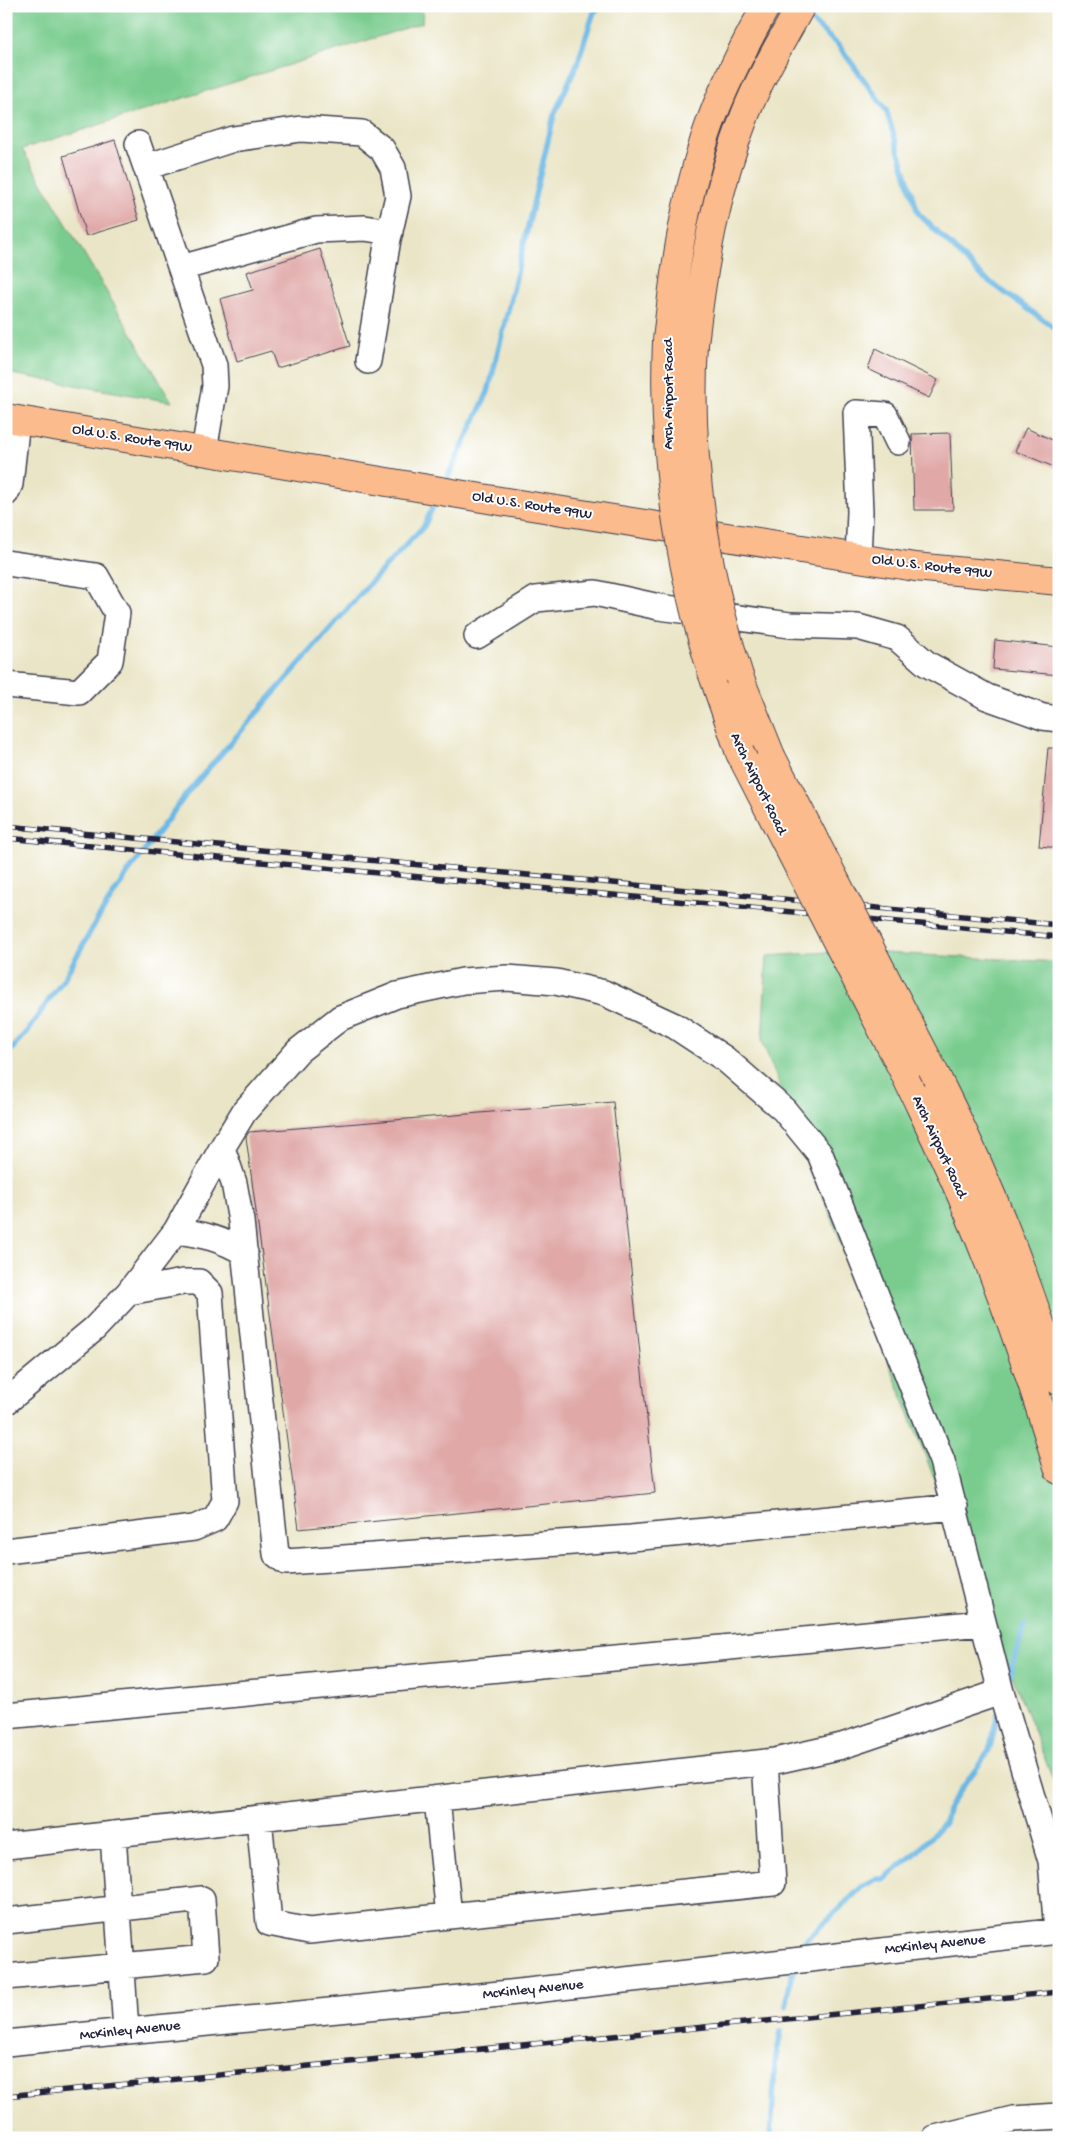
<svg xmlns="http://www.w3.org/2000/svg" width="1065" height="2144" viewBox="0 0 1065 2144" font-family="'Gochi Hand',sans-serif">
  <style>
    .green { fill: #79cc8e; stroke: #4e7764 }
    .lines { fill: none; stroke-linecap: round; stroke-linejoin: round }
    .stream { stroke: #6bb8e5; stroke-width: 5.5 }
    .building { fill: #e0a9a8 }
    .minor-casing { stroke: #403f50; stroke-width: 28 }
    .major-casing { stroke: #403f50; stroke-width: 30 }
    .minor { stroke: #fff; stroke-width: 25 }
    .major { stroke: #fbbb8d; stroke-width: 28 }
    .rail-casing { stroke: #22223b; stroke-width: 5.5 }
    .rail { stroke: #fff; stroke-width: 4; stroke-dasharray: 11; stroke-linecap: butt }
    .major-bridge-casing { stroke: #403f50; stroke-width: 30; stroke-linecap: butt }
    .major-bridge { stroke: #fbbb8d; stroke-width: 28 }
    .labels { text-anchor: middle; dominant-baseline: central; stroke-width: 4; stroke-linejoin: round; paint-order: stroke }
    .street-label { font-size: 15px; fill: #22223b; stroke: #fff }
  </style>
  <rect width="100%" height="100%" fill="#fff"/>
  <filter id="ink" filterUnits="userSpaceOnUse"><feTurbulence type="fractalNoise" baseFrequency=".02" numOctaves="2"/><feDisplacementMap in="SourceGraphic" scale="10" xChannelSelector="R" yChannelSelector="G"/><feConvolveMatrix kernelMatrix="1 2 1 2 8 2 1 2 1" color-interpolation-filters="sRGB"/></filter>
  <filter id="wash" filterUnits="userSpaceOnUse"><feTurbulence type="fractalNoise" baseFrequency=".0096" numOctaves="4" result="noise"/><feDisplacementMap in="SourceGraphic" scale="20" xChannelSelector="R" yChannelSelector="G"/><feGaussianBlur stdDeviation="1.12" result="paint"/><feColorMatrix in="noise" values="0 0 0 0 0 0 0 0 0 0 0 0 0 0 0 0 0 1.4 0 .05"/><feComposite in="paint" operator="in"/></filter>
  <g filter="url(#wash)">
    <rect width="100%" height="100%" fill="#eae5c6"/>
    <path class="green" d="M6,6H423L422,23L22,149L172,402L6,373Z
      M845,951L1059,962V1795L762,1041L767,956Z"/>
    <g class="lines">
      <path class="stream" d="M804,14L839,46L886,110L918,213L983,277L1059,331
        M444,485L488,392L513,290L554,115L577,64L594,12L603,6
        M6,1056L28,1030L65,977L97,920L124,878L188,792L370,583L424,526L437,498
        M1008,1679L1025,1624
        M800,1954L806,1940L863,1886L876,1879H884L916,1853L945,1822L949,1806L989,1751L998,1714
        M786,2007L791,1977L795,1967
        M771,2138L775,2063L781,2031"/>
    </g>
    <g id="blocks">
      <path class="building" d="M115,140L139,220L86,236L63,156Z
        M320,249L350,346L277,368L271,351L237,361L220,299L253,290L247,272Z
        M875,349L938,380L929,398L868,369Z
        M1026,428L1059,443V469L1015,451Z
        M950,433L953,510H914L912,434Z
        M995,640L1059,647V675L993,669Z
        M1048,748H1059V848L1039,846Z
        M613,1102L655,1493L299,1529L246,1137L249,1132Z"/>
    </g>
  </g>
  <g filter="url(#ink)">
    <use href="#blocks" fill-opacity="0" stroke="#403f50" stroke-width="1"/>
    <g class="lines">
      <defs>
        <path id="minor" d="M138,144L214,365L215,386L204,451
          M146,167L233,139L301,129L362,133L382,149L393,168L398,196L388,239L368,361
          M181,268L316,230L365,228L390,232
          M6,493L10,484L17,420
          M858,558L860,512L856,413L885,415L898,442
          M6,563L96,576L117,613L110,661L79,692L6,685
          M477,636L536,599L595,593L659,607L790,625L858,627L897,638L927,664L987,697L1043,717L1059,719
          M222,1148L234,1183L241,1221L276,1554L286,1562L631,1538L955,1507
          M176,1231C202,1234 222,1239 245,1253
          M6,1402L94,1329L129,1292L176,1231L222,1148L244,1112L298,1051L340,1018L397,995L463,981L507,978L556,982L604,993L675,1026L725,1059L784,1110L820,1154L942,1461L1001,1692L1051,1861L1057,1931
          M6,1551L194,1528L215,1519L225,1501L210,1293L199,1282H183L129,1292
          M6,1716L982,1623
          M259,1818L269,1923L309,1931L449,1916L437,1799
          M113,1834L126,2031
          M6,1846L775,1761L842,1746L1001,1692
          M449,1916L773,1883L765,1762
          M6,1921L202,1899L206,1958L6,1977
          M6,2043L500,1994L1059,1931
          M935,2138L1013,2119L1059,2116"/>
        <path id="major" d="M667,341C674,272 684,204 705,138C720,92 743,48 766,6
          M694,344C703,265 716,189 745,115C760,77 781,42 801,6
          M6,418L500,501L915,567L1059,581
          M713,675L740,753
          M740,679L771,756
          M905,1074C926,1119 948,1163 967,1209C1003,1293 1033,1382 1059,1470
          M937,1078C986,1174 1027,1278 1059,1381"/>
      </defs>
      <use href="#minor" class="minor-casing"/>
      <use href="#major" class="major-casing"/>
      <use href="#minor" class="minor"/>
      <use href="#major" class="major"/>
      <defs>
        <path id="rail" d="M6,826L1059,925
          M6,838L1059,937
          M6,2096L1059,1992"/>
      </defs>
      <use href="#rail" class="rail-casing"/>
      <use href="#rail" class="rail"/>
      <defs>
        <path id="major-bridge" d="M667,341C662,456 678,565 713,675
          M694,344C687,458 705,571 740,679
          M740,753L905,1074
          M771,756L937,1078"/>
      </defs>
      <use href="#major-bridge" class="major-bridge-casing"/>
      <use href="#major-bridge" class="major-bridge"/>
    </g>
  </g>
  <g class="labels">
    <g class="street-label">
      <text transform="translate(669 394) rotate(-90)">Arch Airport Road</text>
      <text transform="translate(132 439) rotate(9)">Old U.S. Route 99W</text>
      <text transform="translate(532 506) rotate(9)">Old U.S. Route 99W</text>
      <text transform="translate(932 567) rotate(7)">Old U.S. Route 99W</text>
      <text transform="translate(758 784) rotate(64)">Arch Airport Road</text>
      <text transform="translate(939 1147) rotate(65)">Arch Airport Road</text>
      <text transform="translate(935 1945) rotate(-6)">McKinley Avenue</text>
      <text transform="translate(533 1990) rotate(-6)">McKinley Avenue</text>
      <text transform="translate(130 2031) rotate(-6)">McKinley Avenue</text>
    </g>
  </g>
  <rect width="1065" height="2144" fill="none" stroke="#fff" stroke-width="25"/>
</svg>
